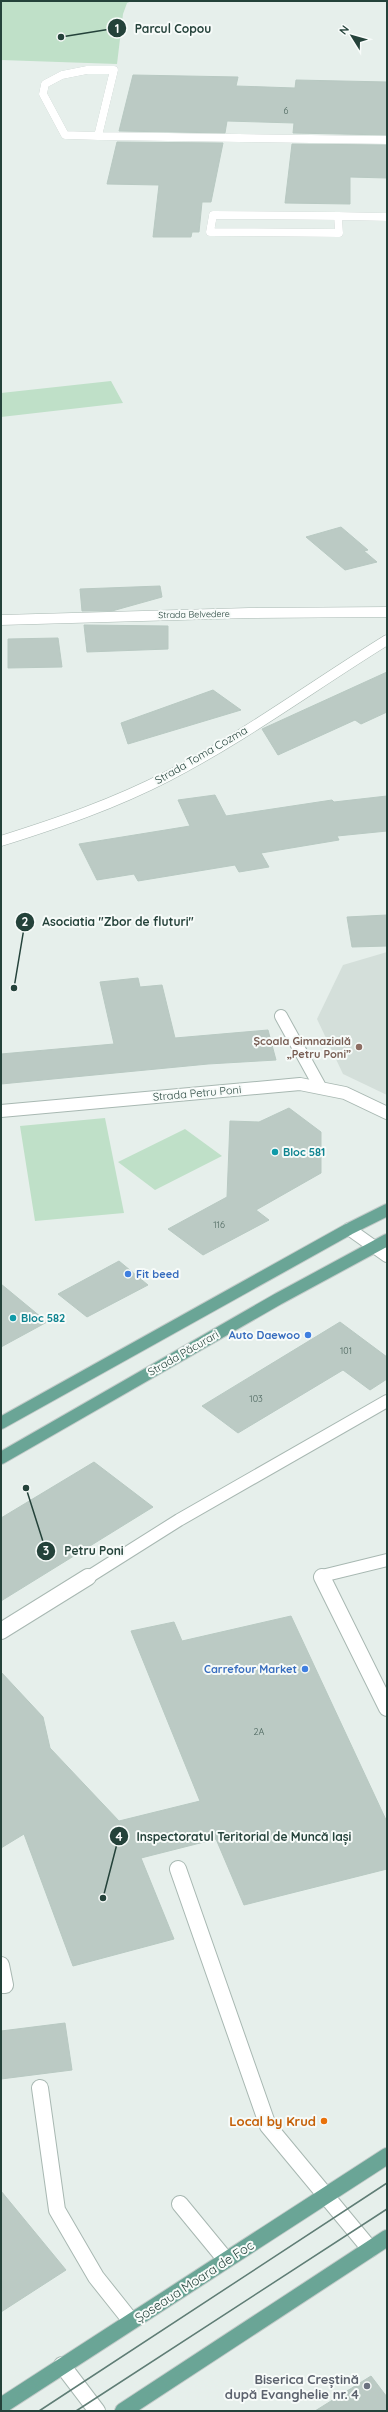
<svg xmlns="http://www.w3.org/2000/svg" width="388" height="2412" viewBox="0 0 388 2412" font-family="Quicksand,sans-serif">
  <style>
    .built { fill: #d4dfda }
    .green { fill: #bfe0c8 }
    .building { fill: #bbcac4; stroke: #b8c9c2 }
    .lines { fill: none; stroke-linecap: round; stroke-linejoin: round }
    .service-far2-casing { stroke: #a8b8b2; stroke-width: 8 }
    .service-far1-casing { stroke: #a8b8b2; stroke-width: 14 }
    .service-casing { stroke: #a8b8b2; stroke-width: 18 }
    .minor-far2-casing { stroke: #a8b8b2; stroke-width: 11 }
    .minor-far1-casing { stroke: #a8b8b2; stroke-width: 14 }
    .minor-casing { stroke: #a8b8b2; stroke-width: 18 }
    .tertiary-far1-casing { stroke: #a8b8b2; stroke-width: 11 }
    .tertiary-casing { stroke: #a8b8b2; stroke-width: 14 }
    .primary-far1-casing { stroke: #c2cac8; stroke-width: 14 }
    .primary-casing { stroke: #c2cac8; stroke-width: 18 }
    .service-far2 { stroke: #fff; stroke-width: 8 }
    .service-far1 { stroke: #fff; stroke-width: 12 }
    .service { stroke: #fff; stroke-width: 16 }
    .minor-far2 { stroke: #fff; stroke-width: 10 }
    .minor-far1 { stroke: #fff; stroke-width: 12 }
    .minor { stroke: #fff; stroke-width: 16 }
    .tertiary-far1 { stroke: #fff; stroke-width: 10 }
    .tertiary { stroke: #fff; stroke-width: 12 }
    .primary-far1 { stroke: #6aa596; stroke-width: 12 }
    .primary { stroke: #6aa596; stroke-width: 16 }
    .tram { stroke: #5f7d75; stroke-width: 1.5 }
    .education-dot { fill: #8d6e63; stroke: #f7fbf9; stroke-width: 1.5 }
    .culture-dot { fill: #0f9aa8; stroke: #f7fbf9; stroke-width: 1.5 }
    .shop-dot { fill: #3f7fe0; stroke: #f7fbf9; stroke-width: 1.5 }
    .food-dot { fill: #e8710a; stroke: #f7fbf9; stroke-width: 1.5 }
    .worship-dot { fill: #6b7280; stroke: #f7fbf9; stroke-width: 1.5 }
    .labels { text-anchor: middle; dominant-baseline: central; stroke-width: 4; stroke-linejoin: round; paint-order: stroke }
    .number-label { font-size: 9px; fill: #4a645c }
    .far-street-label { font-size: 9px; fill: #24423a; stroke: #f7fbf9 }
    .street-label { font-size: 11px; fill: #24423a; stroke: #f7fbf9 }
    .education-label { font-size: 11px; font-weight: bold; fill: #785e54; stroke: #f7fbf9; text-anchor: end }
    .culture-label { font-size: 11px; font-weight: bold; fill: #0d838f; stroke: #f7fbf9; text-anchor: start }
    .shop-label { font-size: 11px; font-weight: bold; fill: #366cbe; stroke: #f7fbf9; text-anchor: end }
    .near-food-label { font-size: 13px; font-weight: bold; fill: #c56008; stroke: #f7fbf9; text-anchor: end }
    .near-street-label { font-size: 13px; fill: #24423a; stroke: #f7fbf9 }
    .near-worship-label { font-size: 13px; font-weight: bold; fill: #5b616d; stroke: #f7fbf9; text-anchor: end }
    .leader { fill: none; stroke: #24423a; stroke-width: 1.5 }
    .callout-dot { fill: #24423a; stroke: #f7fbf9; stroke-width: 1.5 }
    .mark-label { font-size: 12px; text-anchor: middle; font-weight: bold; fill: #fff }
    .callout-label { font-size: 12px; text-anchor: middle; font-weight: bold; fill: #24423a; stroke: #f7fbf9; stroke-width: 4; stroke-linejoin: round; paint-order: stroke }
  </style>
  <rect width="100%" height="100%" fill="#e6efeb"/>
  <path class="built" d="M387,952V1095L343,1074L317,1019L343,965Z"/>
  <path class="green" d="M1,1H132L127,3L123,14L117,64L1,60Z
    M111,381L123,403L1,417V393Z
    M105,1118L124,1213L35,1221L20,1126Z
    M185,1129L222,1156L155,1190L118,1162Z"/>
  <path class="building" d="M133,75L238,77L236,86L295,88L296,80L387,82V135L293,133L294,123L227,121L225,133L119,131Z
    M117,142L223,143L211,202H202L199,232H192L191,237H153L159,185L107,184Z
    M292,144L387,145V178L350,177V204L285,203Z
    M341,527L368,550L364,551L377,562L345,570L306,537Z
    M160,586L162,597L112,611H82L80,589Z
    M84,625L168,626V649L87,652Z
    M58,638L62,667L8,668V639Z
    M387,672V712L361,724L355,720L278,755L262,729Z
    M213,690L241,710L128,744L121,723Z
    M215,795L226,816L332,800L334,802L387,796V831L337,836L339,840L261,853L269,867L239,872L235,865L138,881L134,874L97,880L79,844L190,826L178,800Z
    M387,915V946L352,947L347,917Z
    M138,978L140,987L162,985L175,1038L268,1030L276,1060L208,1064L1,1084V1054L114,1044L100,982Z
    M289,1108L321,1132V1173L256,1210L269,1220L203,1255L168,1229L227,1197L230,1121L259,1122Z
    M119,1261L148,1285L87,1317L58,1294Z
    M1,1284L47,1322L1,1347Z
    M340,1322L387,1357V1379L370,1390L343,1370L238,1433L202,1406Z
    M94,1462L153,1507L1,1601V1518Z
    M291,1616L387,1822V1869L244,1905L216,1839L141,1858L174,1939L73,1966L24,1834L1,1848V1672L43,1717L50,1748L119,1821L200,1801L131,1631L174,1622L182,1641Z
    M65,2023L72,2070L1,2079V2031Z
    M1,2191L66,2270L1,2312Z
    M371,2376L387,2397V2411H315Z"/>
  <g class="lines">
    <defs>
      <path id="service-far2" d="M87,70H114L98,136L65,135L43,94L45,84L62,75Z
        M98,136L387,140
        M213,215L338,216L339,233L210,232Z
        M338,216L387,217"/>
      <path id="service-far1" d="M281,1016L319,1085
        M87,1578L179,1520L387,1401
        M323,1578L322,1576L387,1560"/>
      <path id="service" d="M322,1577L387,1708
        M1,1631L88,1577
        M178,1869L268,2126L370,2249
        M1,1965L5,1985H1
        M40,2088L57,2210L96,2277L131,2321
        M180,2204L226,2260"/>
      <path id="minor-far2" d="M1,620L249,613L387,612"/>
      <path id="minor-far1" d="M1,1111L300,1084L345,1093L387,1113"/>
      <path id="minor" d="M62,2365L97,2411"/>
      <path id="tertiary-far1" d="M1,841C58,823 114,804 168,776C244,737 314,685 387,640"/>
      <path id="tertiary" d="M349,1229L387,1256"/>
      <path id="primary-far1" d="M1,1423L349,1229L387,1210
        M1,1458L278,1299L387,1240"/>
      <path id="primary" d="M1,2406L387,2156
        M123,2411L387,2238"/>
    </defs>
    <use href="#service-far2" class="service-far2-casing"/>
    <use href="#service-far1" class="service-far1-casing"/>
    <use href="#service" class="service-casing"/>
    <use href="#minor-far2" class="minor-far2-casing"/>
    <use href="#minor-far1" class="minor-far1-casing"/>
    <use href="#minor" class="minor-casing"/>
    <use href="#tertiary-far1" class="tertiary-far1-casing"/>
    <use href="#tertiary" class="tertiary-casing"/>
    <use href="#primary-far1" class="primary-far1-casing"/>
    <use href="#primary" class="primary-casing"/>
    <use href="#service-far2" class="service-far2"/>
    <use href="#service-far1" class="service-far1"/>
    <use href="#service" class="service"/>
    <use href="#minor-far2" class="minor-far2"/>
    <use href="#minor-far1" class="minor-far1"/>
    <use href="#minor" class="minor"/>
    <use href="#tertiary-far1" class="tertiary-far1"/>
    <use href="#tertiary" class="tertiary"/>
    <use href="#primary-far1" class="primary-far1"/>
    <use href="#primary" class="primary"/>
    <path class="tram" d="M39,2411L387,2183
      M76,2411L387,2209"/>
  </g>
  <circle class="education-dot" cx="359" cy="1047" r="4"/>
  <g class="culture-dot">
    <circle cx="275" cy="1152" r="4"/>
    <circle cx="13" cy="1318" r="4"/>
  </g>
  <g class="shop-dot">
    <circle cx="128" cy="1274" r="4"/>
    <circle cx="308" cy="1335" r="4"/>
    <circle cx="305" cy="1669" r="4"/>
  </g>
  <circle class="food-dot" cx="324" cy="2121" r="4"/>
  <circle class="worship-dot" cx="367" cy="2386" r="4"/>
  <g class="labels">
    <g class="number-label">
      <text x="286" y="110">6</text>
      <text x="219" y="1224">116</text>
      <text x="346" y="1350">101</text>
      <text x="256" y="1398">103</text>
      <text x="259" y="1731">2A</text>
    </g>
    <g class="far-street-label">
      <text transform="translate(194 614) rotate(-1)">Strada Belvedere</text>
    </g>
    <g class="street-label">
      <text transform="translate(201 755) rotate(-30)">Strada Toma Cozma</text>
      <text transform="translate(197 1093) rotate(-5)">Strada Petru Poni</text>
      <text transform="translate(183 1353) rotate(-30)">Strada Păcurari</text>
    </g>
    <g class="education-label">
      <text x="351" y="1041">Şcoala Gimnazială<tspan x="351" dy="13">„Petru Poni”</tspan></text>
    </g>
    <g class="culture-label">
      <text x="283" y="1152">Bloc 581</text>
      <text x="21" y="1318">Bloc 582</text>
    </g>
    <g class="shop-label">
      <text x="136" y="1274" text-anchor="start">Fit beed</text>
      <text x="300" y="1335">Auto Daewoo</text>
      <text x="297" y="1669">Carrefour Market</text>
    </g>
    <g class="near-food-label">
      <text x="316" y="2121">Local by Krud</text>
    </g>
    <g class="near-street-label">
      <text transform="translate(194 2281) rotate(-33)">Șoseaua Moara de Foc</text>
    </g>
    <g class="near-worship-label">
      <text x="359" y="2379">Biserica Creștină<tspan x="359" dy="15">după Evanghelie nr. 4</tspan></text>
    </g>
  </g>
  <path class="leader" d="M61 37L117 28M14 988L25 922M26 1488L46 1551M103 1898L119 1836"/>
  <g class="callout-dot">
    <circle cx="61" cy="37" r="4"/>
    <circle cx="14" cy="988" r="4"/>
    <circle cx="26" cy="1488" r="4"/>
    <circle cx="103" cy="1898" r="4"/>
    <circle cx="117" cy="28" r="10"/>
    <circle cx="25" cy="922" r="10"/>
    <circle cx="46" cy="1551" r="10"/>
    <circle cx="119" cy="1836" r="10"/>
  </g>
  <g class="mark-label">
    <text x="117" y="33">1</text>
    <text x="25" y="926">2</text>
    <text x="46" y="1555">3</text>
    <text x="119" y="1841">4</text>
  </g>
  <g class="callout-label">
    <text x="173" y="33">Parcul Copou</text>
    <text x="118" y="926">Asociatia "Zbor de fluturi"</text>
    <text x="94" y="1555">Petru Poni</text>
    <text x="244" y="1841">Inspectoratul Teritorial de Muncă Iași</text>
  </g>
  <rect width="388" height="2412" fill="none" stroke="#24423a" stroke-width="4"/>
  <g transform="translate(352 36) rotate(307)" stroke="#f7fbf9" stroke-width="3" paint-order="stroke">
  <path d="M0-3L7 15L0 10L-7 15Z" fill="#24423a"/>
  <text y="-6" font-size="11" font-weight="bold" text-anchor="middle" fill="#24423a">N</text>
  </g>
</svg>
